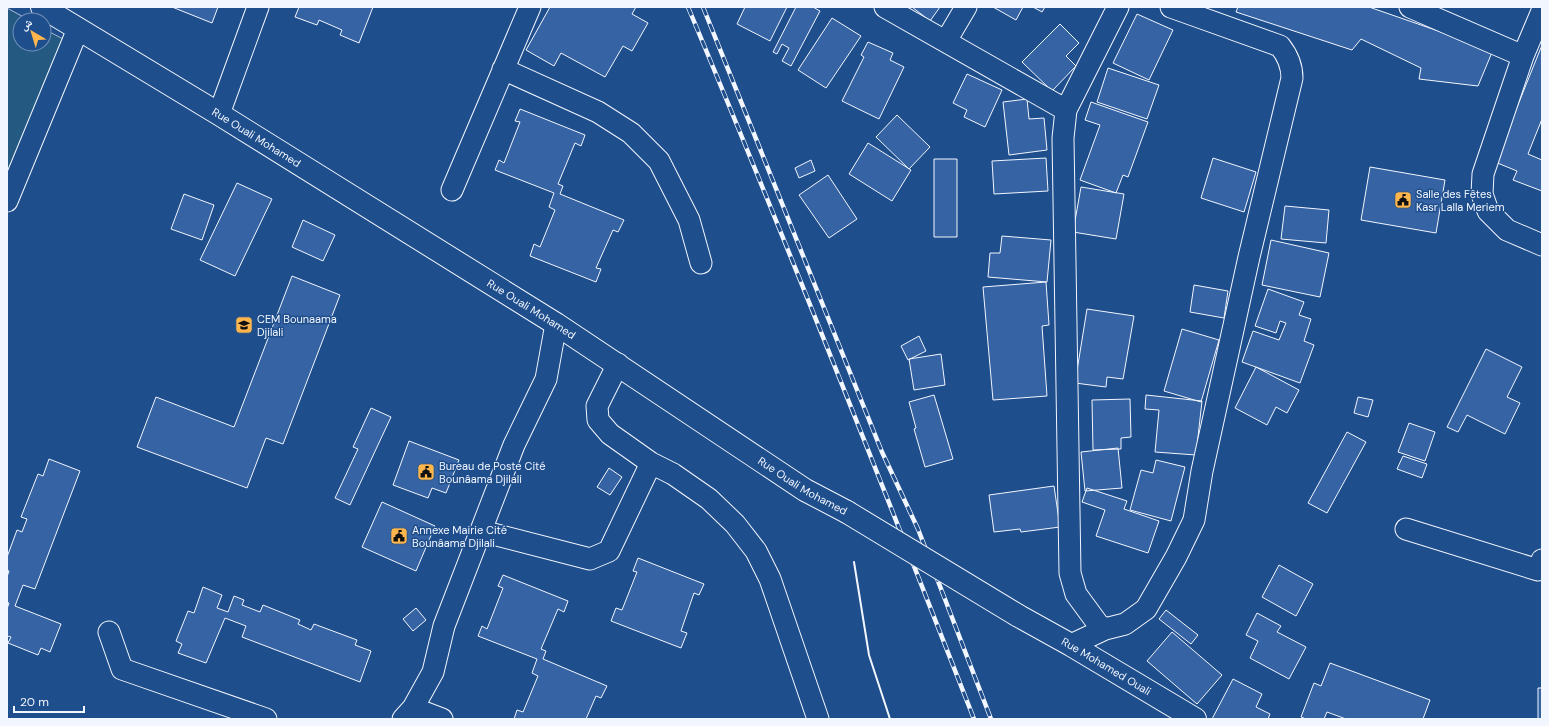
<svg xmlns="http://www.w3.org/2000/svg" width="1549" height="726" viewBox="0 0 1549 726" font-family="'DM Sans','Noto Naskh Arabic',sans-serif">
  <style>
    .garden { fill: #245a82; stroke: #a8bbd7 }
    .building { fill: #3563a3; stroke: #f2f6ff }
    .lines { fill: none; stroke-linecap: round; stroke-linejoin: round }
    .minor-casing { stroke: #f2f6ff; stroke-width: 23 }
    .tertiary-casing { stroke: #f2f6ff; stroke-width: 24 }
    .minor { stroke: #1f4e8c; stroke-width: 21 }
    .tertiary { stroke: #1f4e8c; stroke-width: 22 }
    .rail-casing { stroke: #f2f6ff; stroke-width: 4.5 }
    .rail { stroke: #1f4e8c; stroke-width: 3; stroke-dasharray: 9; stroke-linecap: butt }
    .tertiary-bridge-casing { stroke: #f2f6ff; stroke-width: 24; stroke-linecap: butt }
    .tertiary-bridge { stroke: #1f4e8c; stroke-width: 22 }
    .wall { stroke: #f2f6ff; stroke-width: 2 }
    .labels { text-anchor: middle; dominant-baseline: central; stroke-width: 3; stroke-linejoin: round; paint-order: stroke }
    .street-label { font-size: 11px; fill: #f2f6ff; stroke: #1f4e8c }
    .poi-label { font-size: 11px; fill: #f2f6ff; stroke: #1f4e8c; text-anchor: start }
  </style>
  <rect width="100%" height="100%" fill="#1f4e8c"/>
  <path class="garden" d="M7,8L29,20H20V44H44V29L63,39L7,177Z"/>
  <path class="building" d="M172,7H218L212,23Z
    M299,7H373L359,43L340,35L342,30L319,20L317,25L295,17Z
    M550,7H636L632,14L648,23L632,51L623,46L605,77L561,53L554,66L526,50Z
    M745,7H787L770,41L737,24Z
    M796,7H813L820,11L791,66L782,61L789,48L782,44L777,54L773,52Z
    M912,7H940L930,21Z
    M993,7H1023L1016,20Z
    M1033,7H1045L1042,12Z
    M1238,7H1369L1493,50L1478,86L1419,79L1421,68L1361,39L1352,50L1236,12Z
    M1137,14L1173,30L1149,80L1113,63Z
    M832,18L861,36L826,88L798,70Z
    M1060,24L1079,43L1066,56L1076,66L1052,91L1022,62Z
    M868,42L893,53L890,60L904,67L879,119L842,101L864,57L861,55Z
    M1542,45V119L1528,154L1542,160V191L1513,180L1517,171L1495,162Z
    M1108,68L1159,85L1147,119L1097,102Z
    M967,74L1002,90L985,127L964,117L967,110L953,103Z
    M1027,99L1029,119L1044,118L1047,150L1009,155L1003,102Z
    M1091,102L1148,122L1128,177L1123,175L1116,193L1080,180L1100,125L1085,120Z
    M520,109L585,135L581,146L575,143L558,184L563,186L560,194L624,220L618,232L613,230L596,268L601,269L596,282L530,256L534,244L540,247L555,210L549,207L554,193L495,170L499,160L504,163L520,122L515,121Z
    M897,115L930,147L909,169L876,137Z
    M868,143L911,170L892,201L849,174Z
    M1046,158L1048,191L994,194L992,161Z
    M1213,158L1256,172L1244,212L1201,198Z
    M934,159H957V237H934Z
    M811,160L815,171L799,178L795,168Z
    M1370,167L1445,180L1436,233L1361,220Z
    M828,175L857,219L829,238L799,195Z
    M237,183L272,199L235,276L200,260Z
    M1081,187L1124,194L1116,239L1073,232Z
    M184,194L214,205L202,240L171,229Z
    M1285,206L1329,210L1326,243L1281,239Z
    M303,220L335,235L323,261L292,247Z
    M1002,236L1051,240L1047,282L988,277L990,253H1000Z
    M1271,240L1329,253L1320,297L1262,285Z
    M292,276L340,295L283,444L266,438L247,488L137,447L156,397L234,427Z
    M1046,282L1049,325L1042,326L1047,396L993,400L983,287Z
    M1194,285L1228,291L1224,318L1190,312Z
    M1268,289L1304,302L1299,315L1311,319L1304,341L1314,345L1300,383L1242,362L1253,331L1279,340L1286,323L1280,321L1276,333L1255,326Z
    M1087,309L1134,316L1123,379L1107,377L1106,387L1075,383Z
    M1182,329L1219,340L1201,402L1164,391Z
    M919,336L926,351L908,360L901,346Z
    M1486,349L1522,367L1507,397L1520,403L1505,434L1467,415L1458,432L1447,427Z
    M941,354L945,385L914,390L909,359Z
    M1256,367L1299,390L1287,413L1276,407L1267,425L1235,408Z
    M934,395L953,459L925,467L914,429L916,428L909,402Z
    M1146,395L1202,401L1196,455L1155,452L1159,410L1145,409Z
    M1358,397L1373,400L1368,417L1354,413Z
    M1130,399L1131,437L1121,438V449L1093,450L1092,400Z
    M371,408L391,417L350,505L335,498L358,449L353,447Z
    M1409,423L1435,432L1425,461L1398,452Z
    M1347,432L1366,442L1327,513L1308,503Z
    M409,441L459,460L446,493L432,488L428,498L393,485Z
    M1118,448L1122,488L1085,491L1081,452Z
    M1403,456L1427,464L1422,478L1397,469Z
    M49,459L80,471L35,589L23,585L15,606L61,624L50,652L41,648L38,655L8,643L11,637L7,636V609L9,603L7,602V577L9,571L7,570V557L17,530L22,532L27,519L21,517L38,474L43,476Z
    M1156,460L1185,467L1171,521L1130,510L1141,470L1153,473Z
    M609,468L622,477L610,495L597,487Z
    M1054,486L1060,527L1021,532L1020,529L994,532L989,495Z
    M1087,488L1127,501L1124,509L1159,521L1148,553L1096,536L1105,510L1082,502Z
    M382,502L435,526L416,571L362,547Z
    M638,558L704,584L699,595L694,593L681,631L687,633L681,648L611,621L616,608L622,610L637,572L633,571Z
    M1279,565L1313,584L1296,616L1262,597Z
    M503,575L568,601L564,612L558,609L541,649L546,651L543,659L607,686L601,698L596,696L586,719H514L517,710L523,712L538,676L532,673L537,659L478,636L482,626L487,629L503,588L498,586Z
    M203,587L222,595L217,608L228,612L234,596L244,600L242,605L260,612L263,605L300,620L298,624L311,630L314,624L357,640L355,645L371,651L360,682L242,637L246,626L225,618L206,663L178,653L182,644L176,641L188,611L194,613Z
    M416,608L426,620L413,631L403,619Z
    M1166,610L1198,635L1191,644L1159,619Z
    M1257,613L1281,626L1277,632L1306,647L1289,679L1250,658L1258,641L1246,635Z
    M1172,632L1222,675L1197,704L1147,661Z
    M1330,663L1430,700L1423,719H1346L1327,712L1324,719H1306L1301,717L1314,683L1321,686Z
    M1233,679L1262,694L1256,707L1270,714L1268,719H1212Z
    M1538,688H1542V719H1538Z"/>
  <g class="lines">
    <defs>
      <path id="minor" d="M885,7L1066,110L1063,138L1070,573L1076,594L1098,624L1105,629
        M1410,7L1523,56
        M1542,11L1523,56L1483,174L1482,194L1488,211L1507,230L1542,245
        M946,41L966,7
        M503,69L598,112L631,133L659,161L689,220L701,263
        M1066,110L1118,7
        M219,114L258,7
        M452,190L530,7
        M7,201L78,29
        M618,364L597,406L598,420L610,434L651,463L673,474L709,499L735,524L756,551L770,579L818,719
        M1406,529L1538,570L1542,560
        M481,531L590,559L609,551L651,463
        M109,632L122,669L266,719
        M1071,645L1105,629L1125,624L1146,609L1176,557L1194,520L1202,471L1249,257L1292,78C1292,65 1288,56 1280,46L1171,7
        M413,708L442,719
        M403,719L413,708L433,672L444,626L514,445L546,379L556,324"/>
      <g id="tertiary">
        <path id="s1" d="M42,7L219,114L556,324L805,490L847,512"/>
        <path id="s2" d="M1017,615L1071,645L1195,719"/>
      </g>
    </defs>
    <use href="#minor" class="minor-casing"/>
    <use href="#tertiary" class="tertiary-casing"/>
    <use href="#minor" class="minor"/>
    <use href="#tertiary" class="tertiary"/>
    <defs>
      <path id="rail" d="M688,7C787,243 881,481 974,719
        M703,7L882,452L918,529L991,719"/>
    </defs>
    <use href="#rail" class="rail-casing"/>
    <use href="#rail" class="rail"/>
    <defs>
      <path id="tertiary-bridge" d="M847,512L1017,615"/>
    </defs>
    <use href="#tertiary-bridge" class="tertiary-bridge-casing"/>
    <use href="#tertiary-bridge" class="tertiary-bridge"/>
    <path class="wall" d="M854,562L869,655L890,719"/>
  </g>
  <defs>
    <symbol id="civic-square" viewBox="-11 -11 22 22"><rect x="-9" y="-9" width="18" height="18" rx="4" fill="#ffb74d" stroke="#1f4e8c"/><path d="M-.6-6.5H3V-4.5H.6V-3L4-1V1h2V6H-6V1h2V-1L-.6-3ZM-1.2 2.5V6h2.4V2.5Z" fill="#111"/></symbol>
    <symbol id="school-square" viewBox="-11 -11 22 22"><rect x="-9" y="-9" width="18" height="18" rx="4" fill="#ffb74d" stroke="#1f4e8c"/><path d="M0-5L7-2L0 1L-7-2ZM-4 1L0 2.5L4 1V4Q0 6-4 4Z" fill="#111"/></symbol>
  </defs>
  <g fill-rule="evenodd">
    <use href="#civic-square" x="1393" y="190" width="20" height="20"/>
    <use href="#school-square" x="234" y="315" width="20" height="20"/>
    <use href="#civic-square" x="416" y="462" width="20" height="20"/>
    <use href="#civic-square" x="389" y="526" width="20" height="20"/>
  </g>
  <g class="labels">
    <g class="street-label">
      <text stroke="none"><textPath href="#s1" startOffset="251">Rue Ouali Mohamed</textPath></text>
      <text stroke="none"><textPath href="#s1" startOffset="575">Rue Ouali Mohamed</textPath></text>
      <text stroke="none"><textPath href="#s1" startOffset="899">Rue Ouali Mohamed</textPath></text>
      <text stroke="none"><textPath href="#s2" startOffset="103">Rue Mohamed Ouali</textPath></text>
    </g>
    <g class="poi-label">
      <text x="1416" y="194">Salle des Fêtes<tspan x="1416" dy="13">Kasr Lalla Meriem</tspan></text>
      <text x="257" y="319">CEM Bounaama<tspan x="257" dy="13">Djilali</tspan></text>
      <text x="439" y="466">Bureau de Poste Cité<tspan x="439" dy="13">Bounâama Djilali</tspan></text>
      <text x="412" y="530">Annexe Mairie Cité<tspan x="412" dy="13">Bounâama Djilali</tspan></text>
    </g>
  </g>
  <rect width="1549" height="726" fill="none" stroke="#f2f6ff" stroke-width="16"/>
  <g transform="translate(32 32) rotate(322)"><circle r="19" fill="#1f4e8c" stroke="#7391ba"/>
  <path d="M0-3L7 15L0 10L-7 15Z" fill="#ffb74d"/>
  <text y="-6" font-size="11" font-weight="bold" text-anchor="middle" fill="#f2f6ff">ش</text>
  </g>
  <path d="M14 706v6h70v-6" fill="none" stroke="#f2f6ff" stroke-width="2"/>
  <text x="20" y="706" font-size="12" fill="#f2f6ff" stroke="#1f4e8c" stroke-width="3" paint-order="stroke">20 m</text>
</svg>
